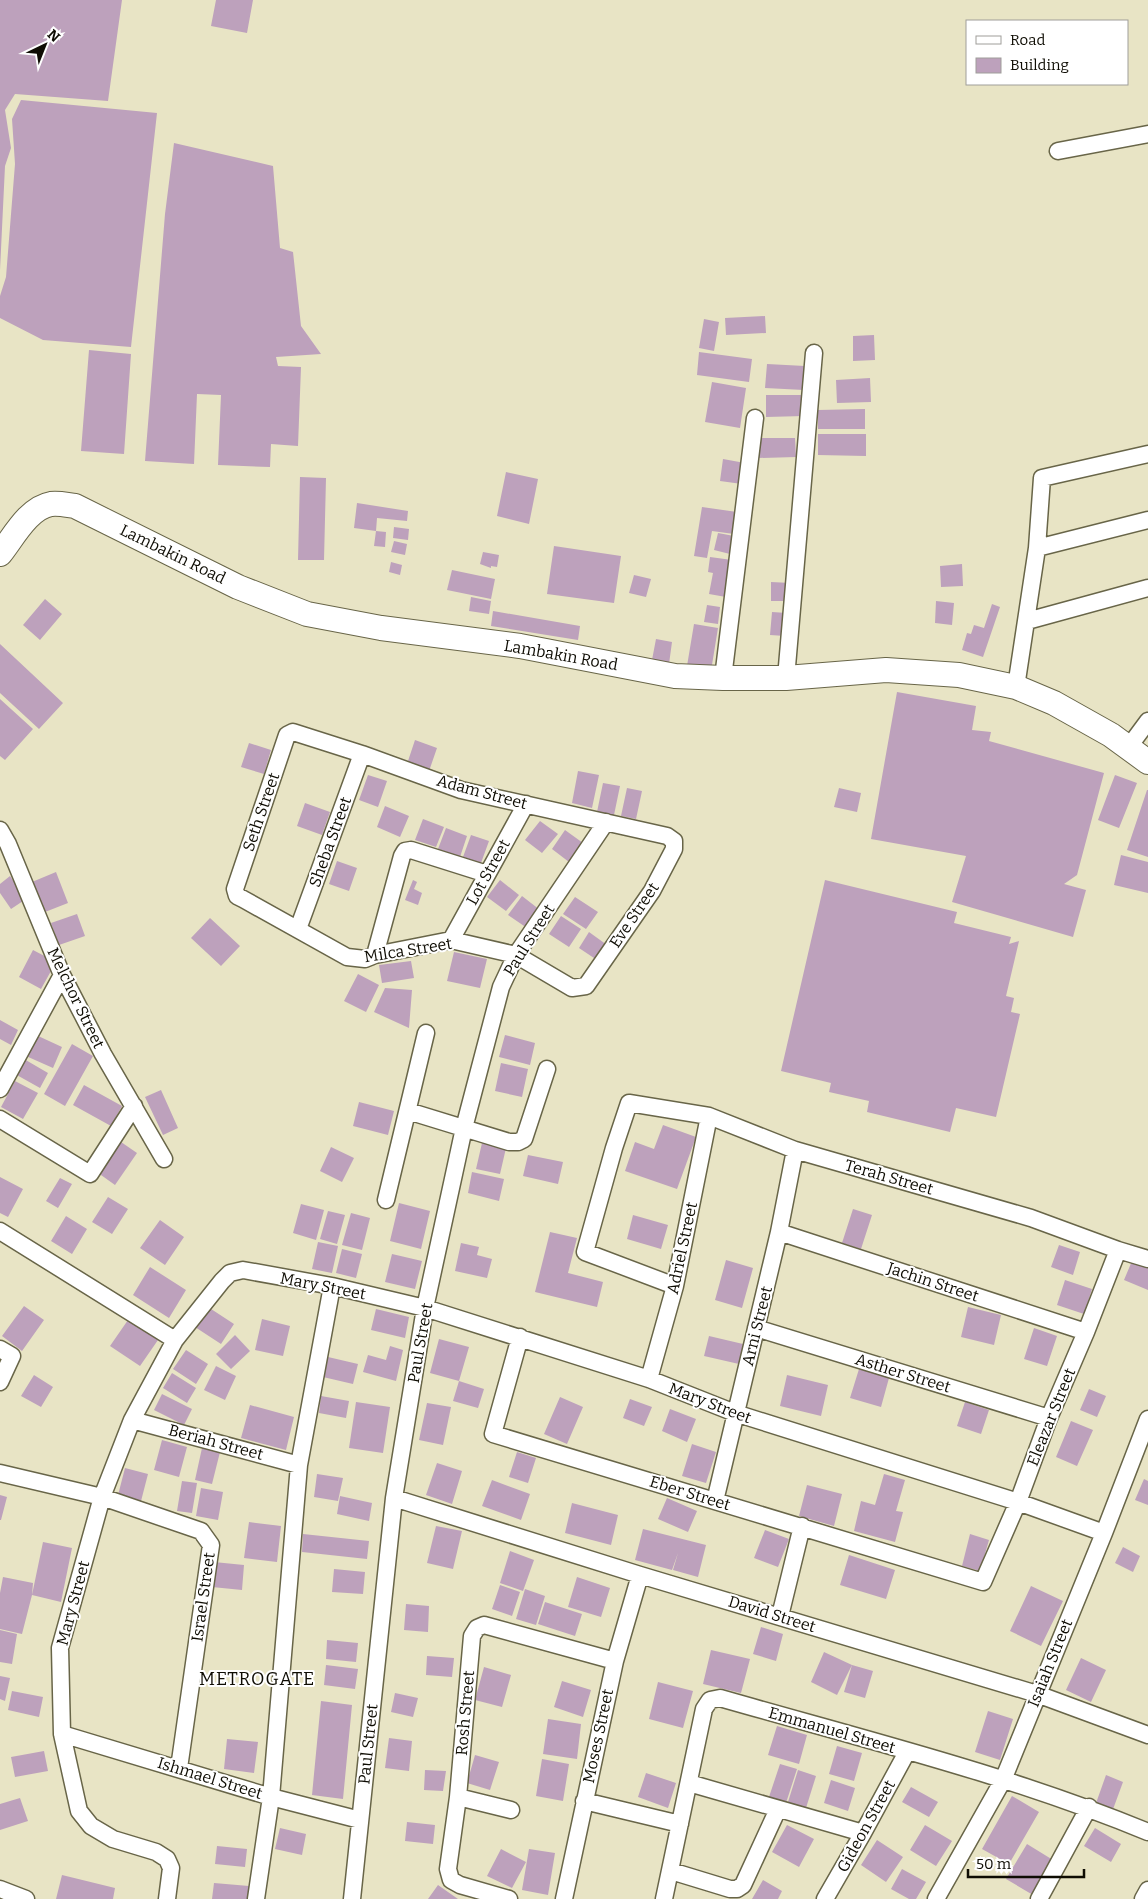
<svg xmlns="http://www.w3.org/2000/svg" width="1148" height="1899" viewBox="0 0 1148 1899" font-family="Bitter,serif">
  <style>
    .building { fill: #bda1bc }
    .lines { fill: none; stroke-linecap: round; stroke-linejoin: round }
    .minor-casing { stroke: #686548; stroke-width: 19 }
    .secondary-casing { stroke: #686548; stroke-width: 26 }
    .minor { stroke: #fff; stroke-width: 16 }
    .secondary { stroke: #fff; stroke-width: 24 }
    .labels { text-anchor: middle; dominant-baseline: central; stroke-width: 4; stroke-linejoin: round; paint-order: stroke }
    .street-label { font-size: 16px; fill: #0e0c03; stroke: #fff }
    .neighbourhood-label { font-size: 18px; letter-spacing: 1px; fill: #0e0c03; stroke: #fff }
  </style>
  <rect width="100%" height="100%" fill="#e8e4c5"/>
  <path class="building" d="M0,0H122L108,101L15,94L5,110L11,148L5,166L0,270Z
    M216,0H253L247,33L211,26Z
    M21,100L157,113L131,347L43,340L0,318V296L6,277L15,164L12,119Z
    M174,143L273,166L280,248L293,252L301,326L321,354L276,357L278,366L301,367L298,446L271,444L270,467L218,465L221,395L197,394L194,464L145,461L165,214Z
    M765,316L766,333L726,335L725,318Z
    M704,319L719,322L714,351L699,348Z
    M874,335L875,360L853,361V336Z
    M89,350L131,354L124,454L81,451Z
    M699,352L752,359L749,382L697,375Z
    M767,364L805,366L804,390L765,388Z
    M870,378L871,402L837,403L836,380Z
    M712,382L746,388L740,428L705,422Z
    M766,395H804V416L766,417Z
    M865,409V429H818V410Z
    M818,434H866V456L818,455Z
    M758,438H795L796,457L758,458Z
    M723,459L745,463L742,484L720,481Z
    M506,472L538,479L529,524L497,516Z
    M300,477L326,478L324,560H298Z
    M357,503L408,511L407,521L377,518L376,531L354,528Z
    M702,507L737,512L734,534L712,531L707,558L694,556Z
    M394,527L409,529L408,540L393,538Z
    M376,531L386,532L385,547L374,546Z
    M718,533L734,536L730,554L714,550Z
    M394,541L407,544L405,555L391,552Z
    M554,546L621,556L614,603L547,594Z
    M483,552L499,555L497,567L491,566V568L480,564Z
    M710,557L732,560L726,597L709,594L713,573L708,572Z
    M391,562L402,565L400,575L389,572Z
    M962,564L963,586L941,587L940,566Z
    M452,570L495,579L491,599L447,590Z
    M634,575L651,579L646,597L629,593Z
    M771,582L791,583V601H771Z
    M471,597L491,601L489,614L469,611Z
    M45,599L62,614L40,640L23,625Z
    M936,601L954,603L952,625L935,623Z
    M992,604L1000,607L983,657L962,650L967,633L971,634L974,625L984,628Z
    M707,605L720,607L718,624L704,622Z
    M493,611L580,626L578,640L491,626Z
    M772,612L787,613L785,636L770,635Z
    M694,624L718,628L711,671L687,666Z
    M656,639L672,642L669,664L652,660Z
    M0,644L63,703L39,729L0,693Z
    M897,692L976,706L972,730L991,732L989,741L1104,773L1077,875L1064,884L1086,890L1073,937L952,902L966,856L871,839Z
    M0,699L33,729L5,760L0,756Z
    M415,740L437,748L428,774L406,767Z
    M249,743L271,750L264,774L241,767Z
    M578,771L599,775L592,808L572,803Z
    M368,775L387,781L378,807L359,800Z
    M1115,775L1137,783L1119,828L1098,820Z
    M603,783L620,786L614,815L597,812Z
    M627,788L642,791L636,819L621,816Z
    M839,788L861,793L857,812L834,807Z
    M1147,790H1148V857L1127,850Z
    M305,803L330,812L322,835L297,826Z
    M385,806L409,816L400,837L377,827Z
    M423,819L444,827L436,847L415,840Z
    M540,821L558,834L542,853L525,840Z
    M446,828L467,836L460,857L438,849Z
    M565,830L583,843L569,862L552,849Z
    M471,835L489,841L481,863L463,857Z
    M1121,855L1148,862V893L1114,885Z
    M337,861L357,868L349,891L329,884Z
    M56,872L68,903L45,912L32,882Z
    M10,876L26,899L11,909L0,893V884Z
    M413,880L417,882L414,889L422,893L418,905L405,900Z
    M500,880L519,895L506,911L487,897Z
    M825,880L957,912L954,923L1011,937L1009,944L1019,941L1006,996L1014,998L1011,1012L1020,1014L996,1117L956,1108L950,1132L867,1112L869,1101L829,1092L831,1083L781,1071Z
    M522,896L540,910L527,928L508,915Z
    M575,897L598,912L586,929L563,914Z
    M77,914L85,936L59,945L51,923Z
    M561,916L581,929L569,947L549,934Z
    M210,918L240,946L221,966L191,938Z
    M589,932L607,945L597,960L579,948Z
    M33,950L56,962L41,989L19,977Z
    M454,952L487,959L480,988L447,981Z
    M411,961L414,978L382,983L379,965Z
    M358,974L379,985L366,1012L344,1001Z
    M385,988L412,990L409,1028L374,1012Z
    M0,1020L18,1030L11,1045L0,1039Z
    M36,1035L62,1047L53,1068L26,1056Z
    M505,1035L535,1043L530,1065L499,1057Z
    M72,1044L93,1056L65,1106L44,1094Z
    M24,1059L48,1073L40,1088L15,1074Z
    M501,1063L528,1069L522,1097L495,1091Z
    M15,1081L38,1093L23,1119L1,1107Z
    M84,1085L122,1106L111,1126L73,1105Z
    M161,1090L178,1128L163,1135L145,1097Z
    M359,1102L394,1111L388,1135L353,1126Z
    M663,1125L696,1137L677,1189L625,1171L635,1142L654,1149Z
    M121,1142L137,1153L115,1185L94,1170L105,1152L111,1156Z
    M482,1143L506,1148L500,1174L476,1169Z
    M331,1147L354,1158L342,1182L320,1171Z
    M528,1155L563,1162L558,1184L523,1176Z
    M472,1172L504,1179L499,1201L468,1193Z
    M0,1177L23,1189L8,1217L0,1213Z
    M60,1178L72,1184L58,1208L46,1201Z
    M108,1197L128,1209L112,1234L92,1222Z
    M399,1203L430,1211L421,1249L390,1241Z
    M301,1204L324,1210L316,1240L293,1233Z
    M853,1209L872,1215L861,1249L842,1243Z
    M328,1211L345,1215L337,1244L320,1239Z
    M351,1213L370,1218L362,1250L342,1245Z
    M633,1215L668,1225L661,1249L627,1239Z
    M66,1216L87,1229L72,1254L51,1241Z
    M160,1220L184,1237L165,1265L140,1248Z
    M550,1232L577,1238L568,1273L603,1282L597,1307L535,1292Z
    M318,1242L338,1246L332,1273L312,1269Z
    M461,1243L479,1247L477,1255L492,1259L487,1278L455,1271Z
    M1059,1245L1080,1252L1073,1275L1051,1267Z
    M342,1249L362,1254L356,1278L336,1273Z
    M392,1254L422,1261L415,1289L385,1282Z
    M726,1260L753,1268L742,1308L715,1300Z
    M1132,1261L1148,1268V1290L1124,1280Z
    M150,1267L186,1290L169,1318L133,1295Z
    M1065,1280L1092,1289L1084,1314L1057,1305Z
    M24,1306L44,1320L22,1351L2,1336Z
    M208,1307L234,1324L221,1344L195,1327Z
    M968,1307L1001,1315L994,1345L961,1337Z
    M376,1309L409,1317L405,1338L371,1330Z
    M262,1319L290,1326L283,1356L255,1350Z
    M128,1320L158,1340L140,1366L110,1346Z
    M1034,1328L1057,1336L1047,1366L1024,1359Z
    M235,1335L250,1351L231,1369L216,1354Z
    M709,1336L743,1344L739,1364L704,1356Z
    M439,1339L469,1347L459,1381L430,1373Z
    M390,1346L403,1350L396,1381L363,1372L368,1355L386,1360Z
    M186,1350L208,1364L196,1384L173,1369Z
    M328,1357L358,1364L353,1384L323,1377Z
    M216,1366L236,1376L225,1400L204,1390Z
    M859,1369L889,1378L881,1407L850,1398Z
    M172,1373L196,1388L187,1403L163,1388Z
    M34,1375L53,1387L41,1407L21,1396Z
    M787,1375L828,1385L821,1416L780,1406Z
    M459,1381L484,1389L478,1408L453,1401Z
    M1089,1389L1106,1396L1097,1417L1080,1410Z
    M162,1394L192,1409L184,1425L154,1410Z
    M321,1396L349,1401L346,1418L319,1413Z
    M560,1397L583,1407L567,1444L544,1434Z
    M630,1399L652,1407L644,1426L623,1418Z
    M356,1402L390,1407L383,1453L349,1448Z
    M965,1402L989,1410L981,1434L957,1426Z
    M427,1403L451,1407L443,1445L419,1440Z
    M250,1405L294,1417L286,1450L241,1438Z
    M670,1409L696,1419L687,1442L662,1431Z
    M1071,1421L1093,1430L1077,1466L1056,1457Z
    M162,1440L187,1447L179,1477L154,1470Z
    M692,1444L716,1452L706,1483L682,1476Z
    M202,1448L220,1452L212,1484L195,1480Z
    M517,1452L536,1458L528,1483L509,1477Z
    M437,1463L462,1471L452,1504L426,1495Z
    M125,1468L148,1474L140,1505L117,1499Z
    M317,1474L343,1478L338,1501L314,1497Z
    M884,1474L905,1480L896,1511L903,1512L895,1542L854,1531L861,1501L875,1505Z
    M1144,1479L1148,1481V1505L1135,1500Z
    M492,1480L530,1494L521,1520L482,1506Z
    M182,1481L197,1483L192,1513L177,1511Z
    M807,1485L842,1494L834,1526L799,1516Z
    M201,1488L223,1492L218,1520L196,1516Z
    M0,1495L7,1497L1,1520H0Z
    M340,1496L372,1503L369,1521L337,1514Z
    M667,1498L697,1511L688,1532L658,1519Z
    M572,1503L618,1515L611,1545L565,1533Z
    M249,1522L281,1526L277,1562L244,1558Z
    M436,1526L462,1531L453,1569L427,1563Z
    M643,1529L706,1545L698,1577L673,1570L678,1553L672,1570L635,1560Z
    M765,1530L789,1539L778,1567L754,1558Z
    M303,1534L369,1541L367,1559L302,1552Z
    M970,1534L989,1540L980,1571L962,1566Z
    M43,1542L72,1548L61,1602L32,1595Z
    M1123,1547L1140,1556L1133,1572L1115,1563Z
    M510,1551L534,1560L523,1591L500,1583Z
    M849,1555L895,1570L886,1599L840,1585Z
    M214,1562L244,1565L242,1590L212,1587Z
    M334,1569L365,1572L363,1594L332,1592Z
    M3,1577L33,1583L32,1595L22,1634L0,1629V1593Z
    M577,1577L610,1588L601,1617L568,1607Z
    M500,1585L520,1592L512,1616L492,1609Z
    M1031,1586L1063,1601L1041,1646L1010,1631Z
    M525,1589L545,1596L536,1625L516,1619Z
    M545,1602L582,1614L575,1636L538,1624Z
    M406,1604L429,1606L428,1632L404,1630Z
    M761,1627L783,1634L776,1661L753,1654Z
    M0,1630L17,1634L12,1664L0,1662Z
    M327,1640L358,1643L356,1662L326,1659Z
    M711,1650L750,1659L741,1693L703,1684Z
    M824,1652L852,1665L837,1695L811,1682Z
    M427,1656L454,1658L452,1677L426,1675Z
    M1081,1658L1106,1670L1091,1702L1066,1690Z
    M326,1665L358,1669L355,1689L324,1685Z
    M852,1665L873,1671L865,1698L844,1692Z
    M484,1667L511,1675L502,1707L475,1700Z
    M0,1676L10,1678L5,1701L0,1699Z
    M562,1681L591,1690L583,1717L554,1707Z
    M658,1682L693,1691L683,1728L649,1719Z
    M12,1691L43,1697L39,1717L8,1710Z
    M395,1693L418,1698L413,1717L391,1712Z
    M321,1701L352,1705L343,1799L312,1795Z
    M988,1711L1013,1719L1000,1760L975,1752Z
    M548,1719L581,1724L577,1759L543,1754Z
    M777,1726L807,1735L799,1764L768,1755Z
    M389,1738L412,1741L409,1771L385,1768Z
    M227,1739L258,1742L254,1773L224,1769Z
    M837,1746L862,1753L854,1781L829,1774Z
    M44,1751L48,1771L15,1777L11,1757Z
    M475,1755L499,1762L490,1790L467,1783Z
    M542,1759L569,1764L563,1801L536,1796Z
    M780,1764L797,1769L786,1803L769,1797Z
    M425,1770L446,1771L443,1791L424,1790Z
    M798,1770L816,1776L806,1808L788,1802Z
    M646,1773L676,1783L668,1808L638,1797Z
    M1106,1775L1123,1782L1112,1812L1095,1806Z
    M831,1780L855,1788L848,1811L824,1803Z
    M911,1787L938,1802L929,1817L902,1802Z
    M1012,1796L1039,1812L1009,1864L982,1849Z
    M20,1798L28,1821L0,1830V1804Z
    M407,1822L435,1825L433,1844L405,1841Z
    M787,1825L814,1839L799,1867L772,1852Z
    M925,1825L952,1841L936,1866L910,1850Z
    M280,1828L306,1834L302,1855L275,1849Z
    M1095,1828L1121,1844L1111,1862L1084,1846Z
    M877,1840L903,1857L886,1882L861,1865Z
    M1027,1844L1053,1860L1033,1895L1006,1879Z
    M217,1846L247,1849L245,1867L215,1864Z
    M501,1849L526,1862L512,1888L487,1876Z
    M529,1849L555,1853L548,1895L522,1890Z
    M902,1869L926,1882L916,1899H909L891,1889Z
    M62,1875L115,1888L113,1899H56Z
    M763,1880L782,1891L778,1899H752Z
    M214,1883L249,1886L248,1899H212Z
    M438,1885L458,1899H428Z"/>
  <g class="lines">
    <defs>
      <path id="minor" d="M1058,151L1148,134
        M1037,548L1148,520
        M1027,621L1148,588
        M723,678L755,418
        M786,678L814,353
        M1016,687L1037,548L1042,478L1148,454
        M293,732L362,754L461,790L667,836L674,841V849L652,891L586,986L572,988L516,955L451,940L375,955L365,959L347,957L243,899L237,896L235,889L287,735Z
        M1128,748L1148,721
        M0,830L8,844L62,975L103,1054L164,1159
        M298,929L362,754
        M451,940L526,804
        M375,955L402,856L405,851L411,850L487,874
        M0,1089L62,975
        M408,1111L509,1142H518L524,1139L547,1069
        M0,1119L90,1174L134,1106
        M386,1200L426,1033
        M0,1231L175,1340
        M779,1232L1086,1332
        M675,1286L585,1252L614,1148L629,1103L709,1116L795,1150L1031,1218L1118,1250L1148,1259
        M756,1328L1049,1418
        M520,1337L493,1434L983,1582L1018,1502L1049,1418L1086,1332L1118,1250
        M0,1349L12,1356L0,1382
        M649,1379L675,1286L709,1116
        M132,1420L299,1465
        M0,1473L102,1497L201,1531L211,1545L179,1768
        M394,1498L640,1575L1037,1694L1148,1735
        M715,1501L779,1232L795,1150
        M780,1616L802,1526
        M62,1734L271,1797L360,1820
        M689,1783L863,1833
        M458,1797L511,1810
        M584,1801L680,1824
        M671,1871L730,1889H737L743,1885L778,1809
        M0,1889L26,1899
        M167,1899L171,1868L167,1859L156,1852L113,1839L91,1826L79,1811L62,1734L60,1648L102,1497L132,1420L175,1340L222,1281L230,1273L243,1270L332,1286L425,1308L649,1379L735,1413L1018,1502L1104,1533
        M256,1899L271,1797L299,1465L332,1286
        M352,1899L394,1498L425,1308L464,1128L501,987L516,955L606,822
        M509,1899L460,1885L451,1880L448,1869L458,1797L472,1636L477,1628L484,1625L615,1661
        M564,1899L615,1661L640,1575
        M664,1899L704,1709L710,1700L720,1698C863,1739 1010,1775 1148,1832
        M825,1899L863,1833L907,1752
        M936,1899L1003,1780L1104,1533L1148,1419
        M1039,1899L1089,1807
        M1143,1899L1148,1890"/>
      <path id="secondary" d="M0,554C13,538 28,508 51,504C59,503 67,505 75,506L238,587L307,614L381,628L520,646L675,676L723,678H786L886,670L959,675L1016,687L1054,703L1111,735L1148,762"/>
    </defs>
    <use href="#minor" class="minor-casing"/>
    <use href="#secondary" class="secondary-casing"/>
    <use href="#minor" class="minor"/>
    <use href="#secondary" class="secondary"/>
  </g>
  <g class="labels">
    <g class="street-label">
      <text transform="translate(173 554) rotate(26)">Lambakin Road</text>
      <text transform="translate(561 655) rotate(10)">Lambakin Road</text>
      <text transform="translate(482 792) rotate(15)">Adam Street</text>
      <text transform="translate(261 812) rotate(-71)">Seth Street</text>
      <text transform="translate(330 842) rotate(-70)">Sheba Street</text>
      <text transform="translate(488 872) rotate(-61)">Lot Street</text>
      <text transform="translate(634 915) rotate(-56)">Eve Street</text>
      <text transform="translate(529 940) rotate(-58)">Paul Street</text>
      <text transform="translate(408 950) rotate(-9)">Milca Street</text>
      <text transform="translate(76 998) rotate(64)">Melchor Street</text>
      <text transform="translate(889 1177) rotate(16)">Terah Street</text>
      <text transform="translate(682 1248) rotate(-78)">Adriel Street</text>
      <text transform="translate(933 1282) rotate(18)">Jachin Street</text>
      <text transform="translate(323 1286) rotate(11)">Mary Street</text>
      <text transform="translate(757 1326) rotate(-76)">Arni Street</text>
      <text transform="translate(420 1343) rotate(-80)">Paul Street</text>
      <text transform="translate(903 1373) rotate(17)">Asther Street</text>
      <text transform="translate(710 1403) rotate(21)">Mary Street</text>
      <text transform="translate(1051 1417) rotate(-68)">Eleazar Street</text>
      <text transform="translate(216 1442) rotate(15)">Beriah Street</text>
      <text transform="translate(690 1493) rotate(17)">Eber Street</text>
      <text transform="translate(203 1597) rotate(-82)">Israel Street</text>
      <text transform="translate(73 1603) rotate(-75)">Mary Street</text>
      <text transform="translate(772 1614) rotate(17)">David Street</text>
      <text transform="translate(1050 1663) rotate(-68)">Isaiah Street</text>
      <text transform="translate(465 1713) rotate(-85)">Rosh Street</text>
      <text transform="translate(832 1730) rotate(16)">Emmanuel Street</text>
      <text transform="translate(598 1736) rotate(-78)">Moses Street</text>
      <text transform="translate(368 1744) rotate(-84)">Paul Street</text>
      <text transform="translate(210 1778) rotate(17)">Ishmael Street</text>
      <text transform="translate(866 1826) rotate(-61)">Gideon Street</text>
    </g>
    <g class="neighbourhood-label">
      <text x="257" y="1679">METROGATE</text>
    </g>
  </g>
  <rect x="966" y="20" width="162" height="65" fill="#ffffff" stroke="#9f9e9a"/>
  <rect x="976" y="36" width="25" height="8" fill="#ffffff" stroke="#9f9e9a"/>
  <text x="1010" y="45" font-size="15" fill="#0e0c03">Road</text>
  <rect x="976" y="58" width="25" height="15" fill="#bda1bc" stroke="#9f9e9a"/>
  <text x="1010" y="70" font-size="15" fill="#0e0c03">Building</text>
  <g transform="translate(45 45) rotate(43)" stroke="#ffffff" stroke-width="4" paint-order="stroke">
  <path d="M0-4L9 19L0 12L-9 19Z" fill="#0e0c03"/>
  <text y="-8" font-size="14" font-weight="bold" text-anchor="middle" fill="#0e0c03">N</text>
  </g>
  <path d="M968 1869v8h116v-8" fill="none" stroke="#0e0c03" stroke-width="2.5"/>
  <text x="976" y="1869" font-size="15" fill="#0e0c03" stroke="#ffffff" stroke-width="4" paint-order="stroke">50 m</text>
</svg>
